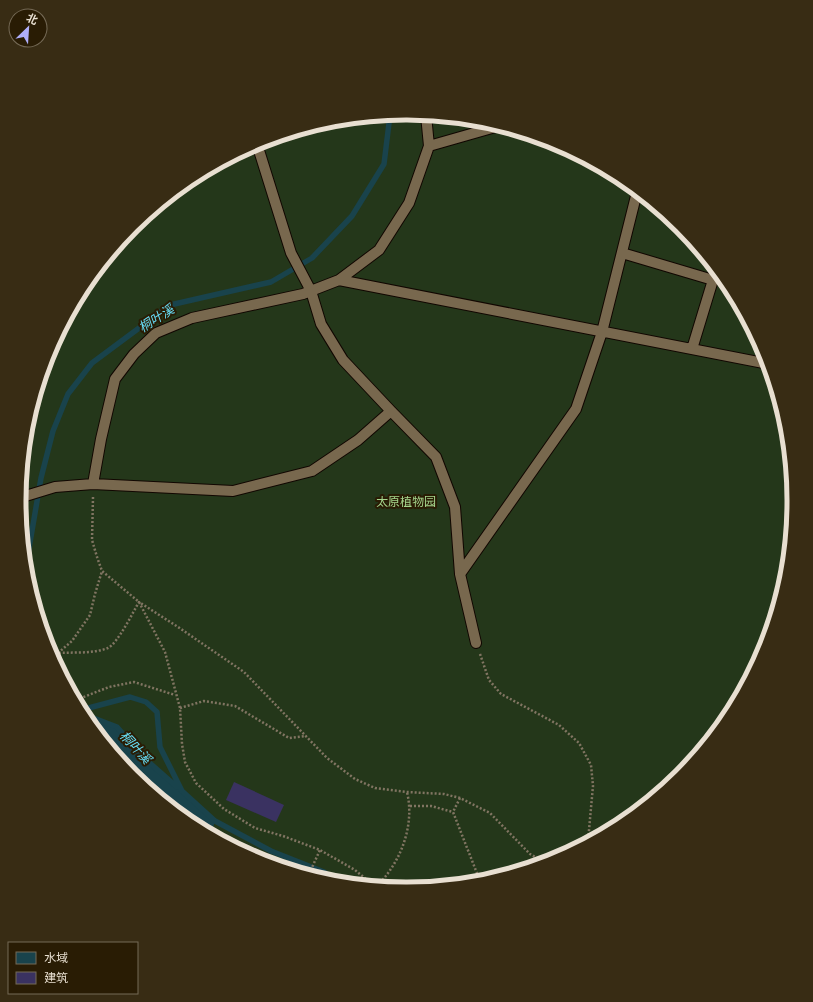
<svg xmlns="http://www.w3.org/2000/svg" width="813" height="1002" viewBox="0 0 813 1002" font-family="Mulish,'Noto Sans SC',sans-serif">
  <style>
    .green { fill: #24371a }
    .water { fill: #19434c }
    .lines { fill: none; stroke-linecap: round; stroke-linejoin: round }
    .stream { stroke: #19434c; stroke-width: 5.5 }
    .building { fill: #3a3261 }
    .service-casing { stroke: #110600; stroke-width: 12 }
    .path { stroke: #817562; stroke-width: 2.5; stroke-dasharray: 2 2; stroke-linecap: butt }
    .service { stroke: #78684e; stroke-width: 10 }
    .labels { text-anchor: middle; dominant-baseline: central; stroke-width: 4; stroke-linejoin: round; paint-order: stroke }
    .park-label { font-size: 12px; fill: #a6d78e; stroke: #291c04 }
    .water-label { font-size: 13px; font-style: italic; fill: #67dcf5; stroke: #291c04 }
    .rim { fill: none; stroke: #e8dfd1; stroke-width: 5 }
  </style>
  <rect width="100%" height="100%" fill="#291c04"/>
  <path class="green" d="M20 501a386 386 0 1 1 772 0a386 386 0 1 1-772 0Z"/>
  <path class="water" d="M83,714L117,727L144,758L215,821L211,834L191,823L149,789V785L132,775Z"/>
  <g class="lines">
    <path class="stream" d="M27,560L41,478L53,431L68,394L92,363L170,305L271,282L312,258L352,216L384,164L390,115
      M81,710L130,697L146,702L157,712L160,747L182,791L215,821L271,851L324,872L337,882
      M83,714L117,727L144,758L177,787"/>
  </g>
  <path class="building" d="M234,782L284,805L276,822L226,800Z"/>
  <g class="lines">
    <defs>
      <path id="service" d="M257,144L291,253L311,291L321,324L343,360L391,411L436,457L455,507L460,574L476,643
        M429,146L499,126
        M622,253L713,280
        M339,280L768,364
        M692,349L716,270
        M93,484L101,439L115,379L134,354L156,333L192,318L303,294L339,280L379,250L409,203L429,146L426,115
        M19,498L55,487L93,484L233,491L312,471L358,440L391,411
        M460,574L576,409L602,332L637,192"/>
    </defs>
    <use href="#service" class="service-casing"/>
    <path class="path" d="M93,497L92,540L97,557L102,571L139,602L165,652L180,708L182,744L185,762L196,783L224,809L255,828L283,836L320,850L355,870L373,885
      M58,653L72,641L90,615L95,594L102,571
      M480,654L489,680L501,694L559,725L579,743L591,765L593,786L588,841
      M53,658L58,653C74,652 92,654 108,648C118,643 133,612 139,602L178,627L244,672L327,758L355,779L375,788L407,792L444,794L460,798L490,813L530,854L544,862
      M76,700L109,687L134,682L175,695
      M180,708L204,701L235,706L289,738L306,736
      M724,714L732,710
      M460,798L453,812L480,881
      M410,806H431L453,812
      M309,874L320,850
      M377,886C401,862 415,825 407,792"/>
    <use href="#service" class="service"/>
  </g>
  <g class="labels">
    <g class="park-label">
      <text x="406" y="501">太原植物园</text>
    </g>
    <g class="water-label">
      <text transform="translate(156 318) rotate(-33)">桐叶溪</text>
      <text transform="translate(136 747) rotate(47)">桐叶溪</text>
    </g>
  </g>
  <path d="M0 0H813V1002H0ZM406 120H407A380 380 0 0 1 787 500V502A380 380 0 0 1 407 882H406A380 380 0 0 1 26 502V500A380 380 0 0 1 406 120Z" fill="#382c14" fill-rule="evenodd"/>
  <path class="rim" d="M406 120H407A380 380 0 0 1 787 500V502A380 380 0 0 1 407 882H406A380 380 0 0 1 26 502V500A380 380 0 0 1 406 120Z"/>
  <rect x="8" y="942" width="130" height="52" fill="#291c04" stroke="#756a56"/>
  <rect x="16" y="952" width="20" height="12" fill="#19434c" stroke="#756a56"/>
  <text x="44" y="962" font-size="12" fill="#e8dfd1">水域</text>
  <rect x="16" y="972" width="20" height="12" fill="#3a3261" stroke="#756a56"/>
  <text x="44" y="982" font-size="12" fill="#e8dfd1">建筑</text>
  <g transform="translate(28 28) rotate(25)"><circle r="19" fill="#291c04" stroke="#756a56"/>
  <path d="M0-3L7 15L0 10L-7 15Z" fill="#afaefa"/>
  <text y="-6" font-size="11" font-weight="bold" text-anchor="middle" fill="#e8dfd1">北</text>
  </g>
</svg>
